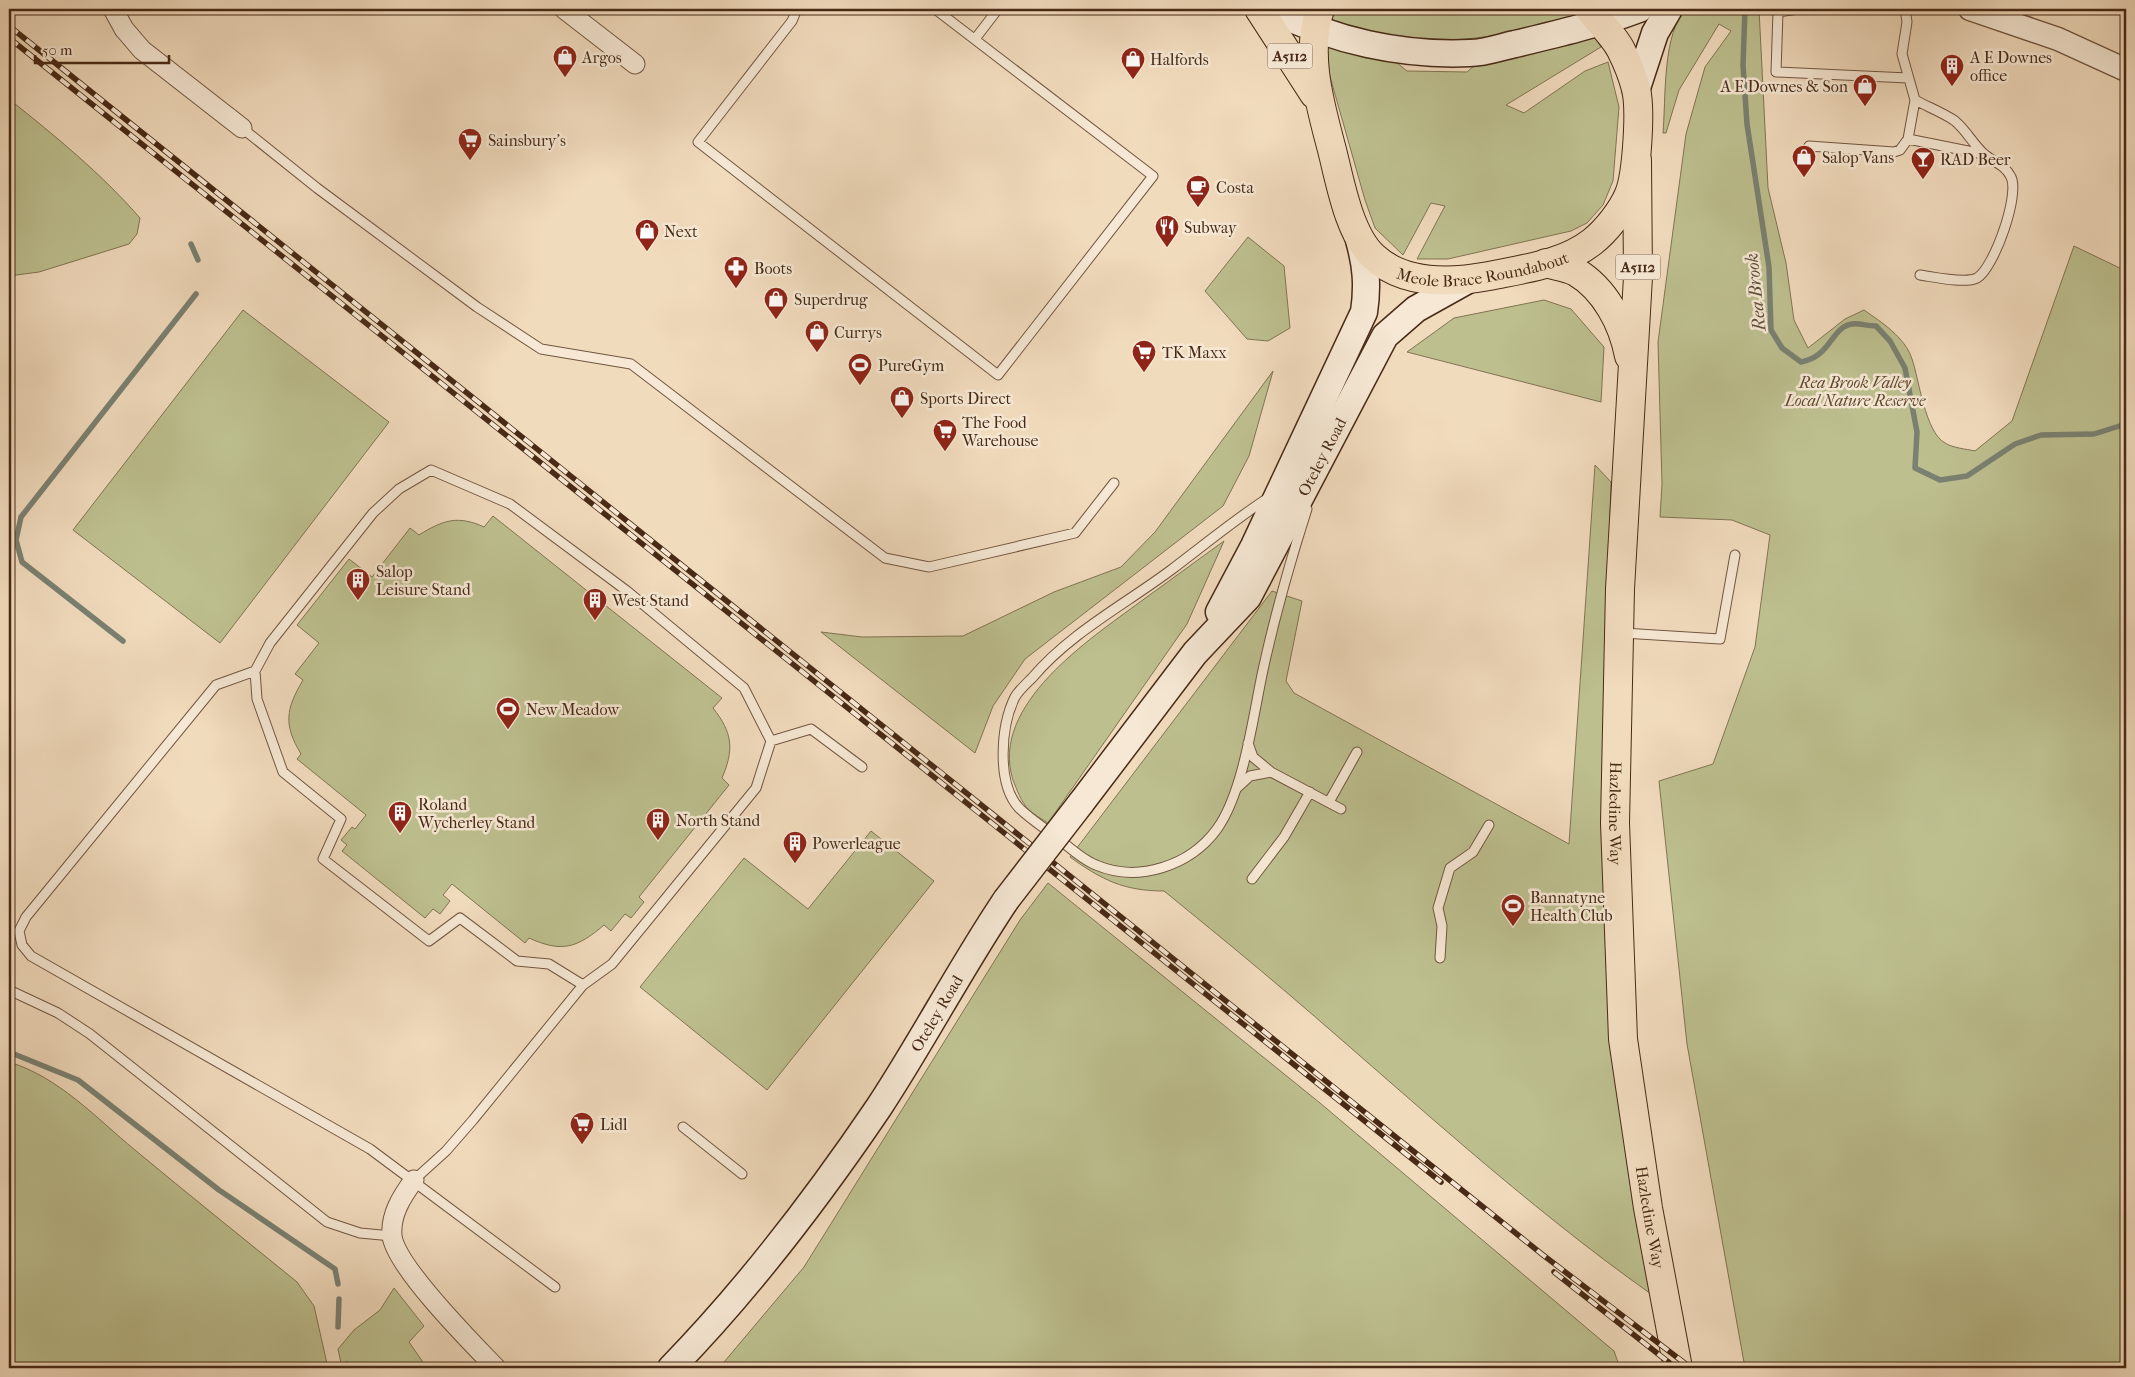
<svg xmlns="http://www.w3.org/2000/svg" width="2135" height="1377" viewBox="0 0 2135 1377" font-family="'IM FELL French Canon',serif">
  <style>
    .green { fill: #bdbf8f; stroke: #827452 }
    .lines { fill: none; stroke-linecap: round; stroke-linejoin: round }
    .stream { stroke: #7a8172; stroke-width: 5.5 }
    .service-casing { stroke: #725640; stroke-width: 11 }
    .minor-casing { stroke: #725640; stroke-width: 21 }
    .tertiary-casing { stroke: #725640; stroke-width: 25 }
    .secondary-casing { stroke: #482a16; stroke-width: 29 }
    .primary-casing { stroke: #482a16; stroke-width: 30 }
    .service { stroke: #f6e8d4; stroke-width: 9 }
    .minor { stroke: #f6e8d4; stroke-width: 19 }
    .tertiary { stroke: #f6e8d4; stroke-width: 22 }
    .secondary { stroke: #f6e8d4; stroke-width: 26 }
    .primary { stroke: #f1dbbd; stroke-width: 28 }
    .rail-casing { stroke: #482a16; stroke-width: 5.5 }
    .rail { stroke: #f6e8d4; stroke-width: 4; stroke-dasharray: 11; stroke-linecap: butt }
    .secondary-bridge-casing { stroke: #482a16; stroke-width: 29; stroke-linecap: butt }
    .secondary-bridge { stroke: #f6e8d4; stroke-width: 26 }
    .labels { text-anchor: middle; dominant-baseline: central; stroke-width: 5; stroke-linejoin: round; paint-order: stroke }
    .shield { fill: #f6e8d4; stroke: #7c634f; stroke-width: 1 }
    .shield-label { font-size: 15px; font-weight: bold; fill: #482a16 }
    .poi-label { font-size: 16px; fill: #482a16; stroke: #f6e8d4; text-anchor: start }
    .street-label { font-size: 16px; fill: #482a16; stroke: #f6e8d4 }
    .park-label { font-size: 16px; font-style: italic; fill: #5f482e; stroke: #f6e8d4 }
    .water-label { font-size: 18px; font-style: italic; fill: #5d4e3c; stroke: #f6e8d4 }
  </style>
  <rect width="100%" height="100%" fill="#f1dbbd"/>
  <filter id="stains"><feTurbulence type="fractalNoise" baseFrequency=".004" numOctaves="4"/><feColorMatrix values="0 0 0 0 .2 0 0 0 0 .09 0 0 0 0 .02 0 0 0 .5 -.17"/></filter>
  <radialGradient id="worn" r=".72"><stop offset=".6" stop-color="#630" stop-opacity="0"/><stop offset="1" stop-color="#630" stop-opacity=".3"/></radialGradient>
  <path class="green" d="M1335,9H1574L1582,16C1517,33 1457,47 1389,37C1369,35 1349,26 1329,21Z
    M1687,9H1759L1768,188L1786,263L1794,320L1808,348L1845,319L1864,310C1881,322 1905,337 1912,359C1919,379 1925,432 1945,443C1953,448 1966,449 1975,451L2012,421L2074,246L2126,271V1368H1745L1687,1044L1659,781L1713,764L1755,647L1770,535L1732,520L1660,517L1662,484L1658,342L1686,134L1705,67L1731,31L1719,24L1679,90L1666,133H1663C1666,100 1662,30 1687,9Z
    M1590,29L1601,47L1506,105L1524,113L1585,71L1608,62L1619,107L1613,181L1603,205L1587,223L1571,231L1448,259H1417L1445,206L1431,203L1403,255L1375,228L1365,200L1329,73L1327,44L1392,59L1407,71L1467,72L1483,58Z
    M9,99C55,136 101,173 140,218L137,234L129,244L39,272L9,276Z
    M1248,237L1284,266L1290,328L1268,341L1247,339L1205,291Z
    M1544,300L1571,309L1604,347L1601,402L1407,352L1454,318Z
    M243,310L389,422L220,643L73,530Z
    M1273,371L1249,456L1223,506L1025,659L993,706L975,753L821,632L862,637L963,636L1054,592L1121,567L1155,532Z
    M1595,465L1611,482L1602,781L1651,1294C1524,1204 1410,1098 1292,997C1250,961 1207,926 1164,891C1124,891 1102,880 1070,857L1272,591L1302,601L1286,681L1294,693L1569,844Z
    M493,516L722,698L713,708C733,733 734,750 722,778L729,785L639,897L644,902L631,918L625,914L611,931L604,925C577,948 562,953 529,938L525,943L452,884L443,895L450,901L440,914L433,909L425,918L342,851L347,845L341,840L352,827L355,829L366,815L297,759L301,754C283,724 286,709 303,680L295,674L319,643L297,625L349,559L372,577L410,528L419,535C443,520 458,515 484,527Z
    M1224,541L1187,624L1048,823C1042,819 1034,815 1029,810C1021,802 1017,790 1013,780C989,705 1090,639 1140,602C1168,582 1196,561 1224,541Z
    M871,831L934,881L767,1090L640,987L744,858L808,909Z
    M1048,883L1320,1103L1614,1351L1620,1368H719L804,1267L1020,920Z
    M9,1062C59,1077 96,1118 135,1150C189,1195 243,1238 297,1282L314,1306L328,1368H9Z
    M394,1288L424,1326L409,1342L427,1368H342L338,1349L354,1330L380,1310Z"/>
  <g class="lines">
    <path class="stream" d="M1745,9L1743,65L1747,124L1769,267L1771,330L1782,348L1801,362C1831,357 1831,327 1852,324C1859,323 1868,326 1876,326L1890,341L1905,368L1917,432L1915,468L1940,480L1967,476L2015,444L2041,435L2094,434L2126,424
      M191,244L198,260
      M123,641L22,562L16,540L21,517L196,294
      M9,1052L78,1080L219,1190L335,1269L338,1284
      M338,1327L339,1299
      M347,1364L348,1368"/>
    <defs>
      <path id="service" d="M797,9L792,21L698,142L998,375L1153,176L935,9
        M1798,9L1778,12L1776,72L1908,78
        M1905,9L1907,22L1902,54L1915,100C1928,107 1944,113 1955,121C1966,130 1973,144 1983,153C1992,162 2005,164 2011,177C2020,195 1994,268 1977,278C1965,284 1934,277 1920,275
        M975,39L998,9
        M1915,100L1908,139L1983,154
        M242,128L317,188L477,307L541,349L631,364L885,558L929,567L1075,533L1114,483
        M1809,146L1894,152L1900,150L1908,139
        M1268,498C1234,520 1203,546 1171,570C1124,605 1070,633 1032,678C1026,684 1019,690 1015,697C1001,725 996,783 1019,808C1031,820 1046,829 1059,839C1070,848 1083,860 1096,865C1138,883 1190,866 1217,829C1244,791 1253,716 1263,670C1275,615 1290,562 1307,509
        M1623,633L1720,639L1735,555
        M255,671L257,699L283,772L341,819L323,859L429,941L460,918L517,961L549,964L583,985
        M1248,743L1253,757L1271,772L1341,809
        M1237,788L1250,776L1271,772
        M1329,802L1357,752
        M1252,879L1284,837L1310,792
        M1440,958L1442,926L1438,908L1450,868L1473,852L1489,825
        M9,990L58,1013L90,1034L327,1222L360,1233L392,1236
        M683,1127L742,1174
        M414,1180L446,1151L473,1120L583,985L612,964L756,788L771,741
        M555,1287L370,1149L31,956L22,945L19,931L26,917L216,685L255,671L270,643L373,513L399,489L431,470L510,504L627,591L744,688L771,741L811,729L862,767"/>
      <path id="minor" d="M113,9L124,29L142,50L242,128
        M564,9L635,64
        M414,1180C402,1196 390,1215 392,1236C396,1267 472,1343 496,1368"/>
      <path id="tertiary" d="M1970,9L2058,39L2126,70"/>
      <g id="secondary">
        <path d="M1272,9C1332,41 1402,56 1470,53C1485,53 1501,47 1515,44C1557,34 1599,24 1639,9"/>
        <path d="M1636,91L1655,33L1669,9"/>
        <path d="M1219,612L1254,546L1364,312C1368,285 1366,265 1359,240"/>
        <path id="s1" d="M1081,803L1195,653L1248,597L1385,336L1416,309L1468,280"/>
        <path id="s2" d="M671,1368C747,1290 818,1197 879,1107C923,1040 961,967 1006,900"/>
      </g>
      <g id="primary">
        <path d="M1259,9L1314,94"/>
        <path id="s3" d="M1320,9C1305,55 1320,104 1332,150C1340,181 1349,235 1374,257C1404,285 1451,283 1489,276C1523,269 1564,264 1592,242C1606,231 1622,211 1629,194C1637,174 1641,110 1636,89C1633,77 1627,62 1621,50C1614,36 1599,22 1589,9"/>
        <path id="s4" d="M1637,160L1638,277L1620,589L1615,823L1623,1039L1648,1208L1678,1368"/>
        <path d="M1546,263C1555,266 1567,267 1576,272C1605,289 1623,324 1629,356"/>
      </g>
    </defs>
    <use href="#service" class="service-casing"/>
    <use href="#minor" class="minor-casing"/>
    <use href="#tertiary" class="tertiary-casing"/>
    <use href="#secondary" class="secondary-casing"/>
    <use href="#primary" class="primary-casing"/>
    <use href="#service" class="service"/>
    <use href="#minor" class="minor"/>
    <use href="#tertiary" class="tertiary"/>
    <use href="#secondary" class="secondary"/>
    <use href="#primary" class="primary"/>
    <defs>
      <path id="rail" d="M9,26L1543,1255L1691,1368
        M9,38L1441,1182
        M1554,1272L1676,1368"/>
    </defs>
    <use href="#rail" class="rail-casing"/>
    <use href="#rail" class="rail"/>
    <defs>
      <path id="secondary-bridge" d="M1006,900L1081,803"/>
    </defs>
    <use href="#secondary-bridge" class="secondary-bridge-casing"/>
    <use href="#secondary-bridge" class="secondary-bridge"/>
  </g>
  <defs>
    <symbol id="shop-pin" viewBox="-11 -11 22 30"><path d="M0 17L-7.5 6A9.5 9.5 0 1 1 7.5 6Z" fill="#8f2418" stroke="#f6e8d4"/><path d="M-5-2.5h2.3a2.7 3.5 0 0 1 5.4 0H5L5.5 6h-11ZM-1.5-2.5h3a1.5 2.3 0 0 0-3 0Z" fill="#fff"/></symbol>
    <symbol id="building-pin" viewBox="-11 -11 22 30"><path d="M0 17L-7.5 6A9.5 9.5 0 1 1 7.5 6Z" fill="#8f2418" stroke="#f6e8d4"/><path d="M-4-6H4V6H1V3H-1V6H-4ZM-2.5-4.3h1.7v1.8h-1.7ZM.8-4.3h1.7v1.8H.8ZM-2.5-1h1.7V.8h-1.7ZM.8-1h1.7V.8H.8Z" fill="#fff"/></symbol>
    <symbol id="supermarket-pin" viewBox="-11 -11 22 30"><path d="M0 17L-7.5 6A9.5 9.5 0 1 1 7.5 6Z" fill="#8f2418" stroke="#f6e8d4"/><path d="M-6-5.5h2.5l.6 2H6L4.5 2H-2.5L-4.4-4H-6ZM-1.5 3.2a1.3 1.3 0 1 0 .1 0ZM3 3.2a1.3 1.3 0 1 0 .1 0Z" fill="#fff"/></symbol>
    <symbol id="bar-pin" viewBox="-11 -11 22 30"><path d="M0 17L-7.5 6A9.5 9.5 0 1 1 7.5 6Z" fill="#8f2418" stroke="#f6e8d4"/><path d="M-6-5H6L.8 .8V4.5H3.5V6h-7V4.5H-.8V.8Z" fill="#fff"/></symbol>
    <symbol id="cafe-pin" viewBox="-11 -11 22 30"><path d="M0 17L-7.5 6A9.5 9.5 0 1 1 7.5 6Z" fill="#8f2418" stroke="#f6e8d4"/><path d="M-5.5-4.5H6V0H3Q3 3.5 0 3.5H-2.5Q-5.5 3.5-5.5 0ZM3-3.2v2h1.7v-2ZM-6 4.5H4V6H-6Z" fill="#fff"/></symbol>
    <symbol id="restaurant-pin" viewBox="-11 -11 22 30"><path d="M0 17L-7.5 6A9.5 9.5 0 1 1 7.5 6Z" fill="#8f2418" stroke="#f6e8d4"/><path d="M-5-6h1v4h1v-4h1v4h1v-4h1v5L-1.5 .5V6h-2V.5L-5-1ZM5-6V6H3V1.5H1.5Q1.5-4 5-6Z" fill="#fff"/></symbol>
    <symbol id="pharmacy-pin" viewBox="-11 -11 22 30"><path d="M0 17L-7.5 6A9.5 9.5 0 1 1 7.5 6Z" fill="#8f2418" stroke="#f6e8d4"/><path d="M-2-6h4v4h4v4h-4v4h-4v-4h-4v-4h4Z" fill="#fff"/></symbol>
    <symbol id="stadium-pin" viewBox="-11 -11 22 30"><path d="M0 17L-7.5 6A9.5 9.5 0 1 1 7.5 6Z" fill="#8f2418" stroke="#f6e8d4"/><path d="M0-5a6.5 5 0 1 0 0 10a6.5 5 0 1 0 0-10ZM-3.5-1.8h7v3.6h-7Z" fill="#fff"/></symbol>
  </defs>
  <g fill-rule="evenodd">
    <use href="#shop-pin" x="551" y="43" width="28" height="38"/>
    <use href="#shop-pin" x="1119" y="45" width="28" height="38"/>
    <use href="#building-pin" x="1938" y="52" width="28" height="38"/>
    <use href="#shop-pin" x="1851" y="72" width="28" height="38"/>
    <use href="#supermarket-pin" x="456" y="126" width="28" height="38"/>
    <use href="#shop-pin" x="1790" y="143" width="28" height="38"/>
    <use href="#bar-pin" x="1909" y="145" width="28" height="38"/>
    <use href="#cafe-pin" x="1184" y="173" width="28" height="38"/>
    <use href="#restaurant-pin" x="1153" y="213" width="28" height="38"/>
    <use href="#shop-pin" x="633" y="217" width="28" height="38"/>
    <use href="#pharmacy-pin" x="722" y="254" width="28" height="38"/>
    <use href="#shop-pin" x="762" y="285" width="28" height="38"/>
    <use href="#shop-pin" x="803" y="318" width="28" height="38"/>
    <use href="#supermarket-pin" x="1130" y="338" width="28" height="38"/>
    <use href="#stadium-pin" x="846" y="351" width="28" height="38"/>
    <use href="#shop-pin" x="888" y="384" width="28" height="38"/>
    <use href="#supermarket-pin" x="931" y="417" width="28" height="38"/>
    <use href="#building-pin" x="344" y="566" width="28" height="38"/>
    <use href="#building-pin" x="581" y="586" width="28" height="38"/>
    <use href="#stadium-pin" x="494" y="695" width="28" height="38"/>
    <use href="#building-pin" x="386" y="799" width="28" height="38"/>
    <use href="#building-pin" x="644" y="806" width="28" height="38"/>
    <use href="#building-pin" x="781" y="829" width="28" height="38"/>
    <use href="#stadium-pin" x="1499" y="892" width="28" height="38"/>
    <use href="#supermarket-pin" x="568" y="1110" width="28" height="38"/>
  </g>
  <g class="labels">
    <g class="shield">
      <rect x="1267.5" y="43.5" width="45" height="25" rx="4"/>
      <rect x="1615.5" y="254.5" width="45" height="25" rx="4"/>
    </g>
    <g class="shield-label">
      <text x="1290" y="56">A5112</text>
      <text x="1638" y="267">A5112</text>
    </g>
    <g class="poi-label">
      <text x="582" y="57">Argos</text>
      <text x="1970" y="57">A E Downes<tspan x="1970" dy="18">office</tspan></text>
      <text x="1150" y="59">Halfords</text>
      <text x="1848" y="86" text-anchor="end">A E Downes &amp; Son</text>
      <text x="488" y="140">Sainsbury's</text>
      <text x="1822" y="157">Salop Vans</text>
      <text x="1940" y="159">RAD Beer</text>
      <text x="1216" y="187">Costa</text>
      <text x="1184" y="227">Subway</text>
      <text x="664" y="231">Next</text>
      <text x="754" y="268">Boots</text>
      <text x="794" y="299">Superdrug</text>
      <text x="834" y="332">Currys</text>
      <text x="1162" y="352">TK Maxx</text>
      <text x="878" y="365">PureGym</text>
      <text x="920" y="398">Sports Direct</text>
      <text x="962" y="422">The Food<tspan x="962" dy="18">Warehouse</tspan></text>
      <text x="376" y="571">Salop<tspan x="376" dy="18">Leisure Stand</tspan></text>
      <text x="612" y="600">West Stand</text>
      <text x="526" y="709">New Meadow</text>
      <text x="418" y="804">Roland<tspan x="418" dy="18">Wycherley Stand</tspan></text>
      <text x="676" y="820">North Stand</text>
      <text x="812" y="843">Powerleague</text>
      <text x="1530" y="897">Bannatyne<tspan x="1530" dy="18">Health Club</tspan></text>
      <text x="600" y="1124">Lidl</text>
    </g>
    <g class="street-label">
      <text stroke="none"><textPath href="#s3" startOffset="375">Meole Brace Roundabout</textPath></text>
      <text stroke="none"><textPath href="#s1" startOffset="424">Oteley Road</textPath></text>
      <text stroke="none"><textPath href="#s4" startOffset="654">Hazledine Way</textPath></text>
      <text stroke="none"><textPath href="#s2" startOffset="444">Oteley Road</textPath></text>
      <text stroke="none"><textPath href="#s4" startOffset="1060">Hazledine Way</textPath></text>
    </g>
    <g class="park-label">
      <text x="1855" y="382">Rea Brook Valley<tspan x="1855" dy="18">Local Nature Reserve</tspan></text>
    </g>
    <g class="water-label">
      <text transform="translate(1756 292) rotate(-96)">Rea Brook</text>
    </g>
  </g>
  <rect width="2135" height="1377" fill="none" stroke="#f1dbbd" stroke-width="30"/>
  <rect x="10" y="10" width="2115" height="1357" fill="none" stroke="#482a16" stroke-width="2.5"/>
  <rect x="15" y="15" width="2105" height="1347" fill="none" stroke="#482a16"/>
  <path d="M35 55v8h134v-8" fill="none" stroke="#482a16" stroke-width="2.5"/>
  <text x="42" y="55" font-size="15" fill="#482a16" stroke="#f6e8d4" stroke-width="4" paint-order="stroke">50 m</text>
  <rect width="100%" height="100%" filter="url(#stains)"/>
  <rect width="100%" height="100%" fill="url(#worn)"/>
</svg>
